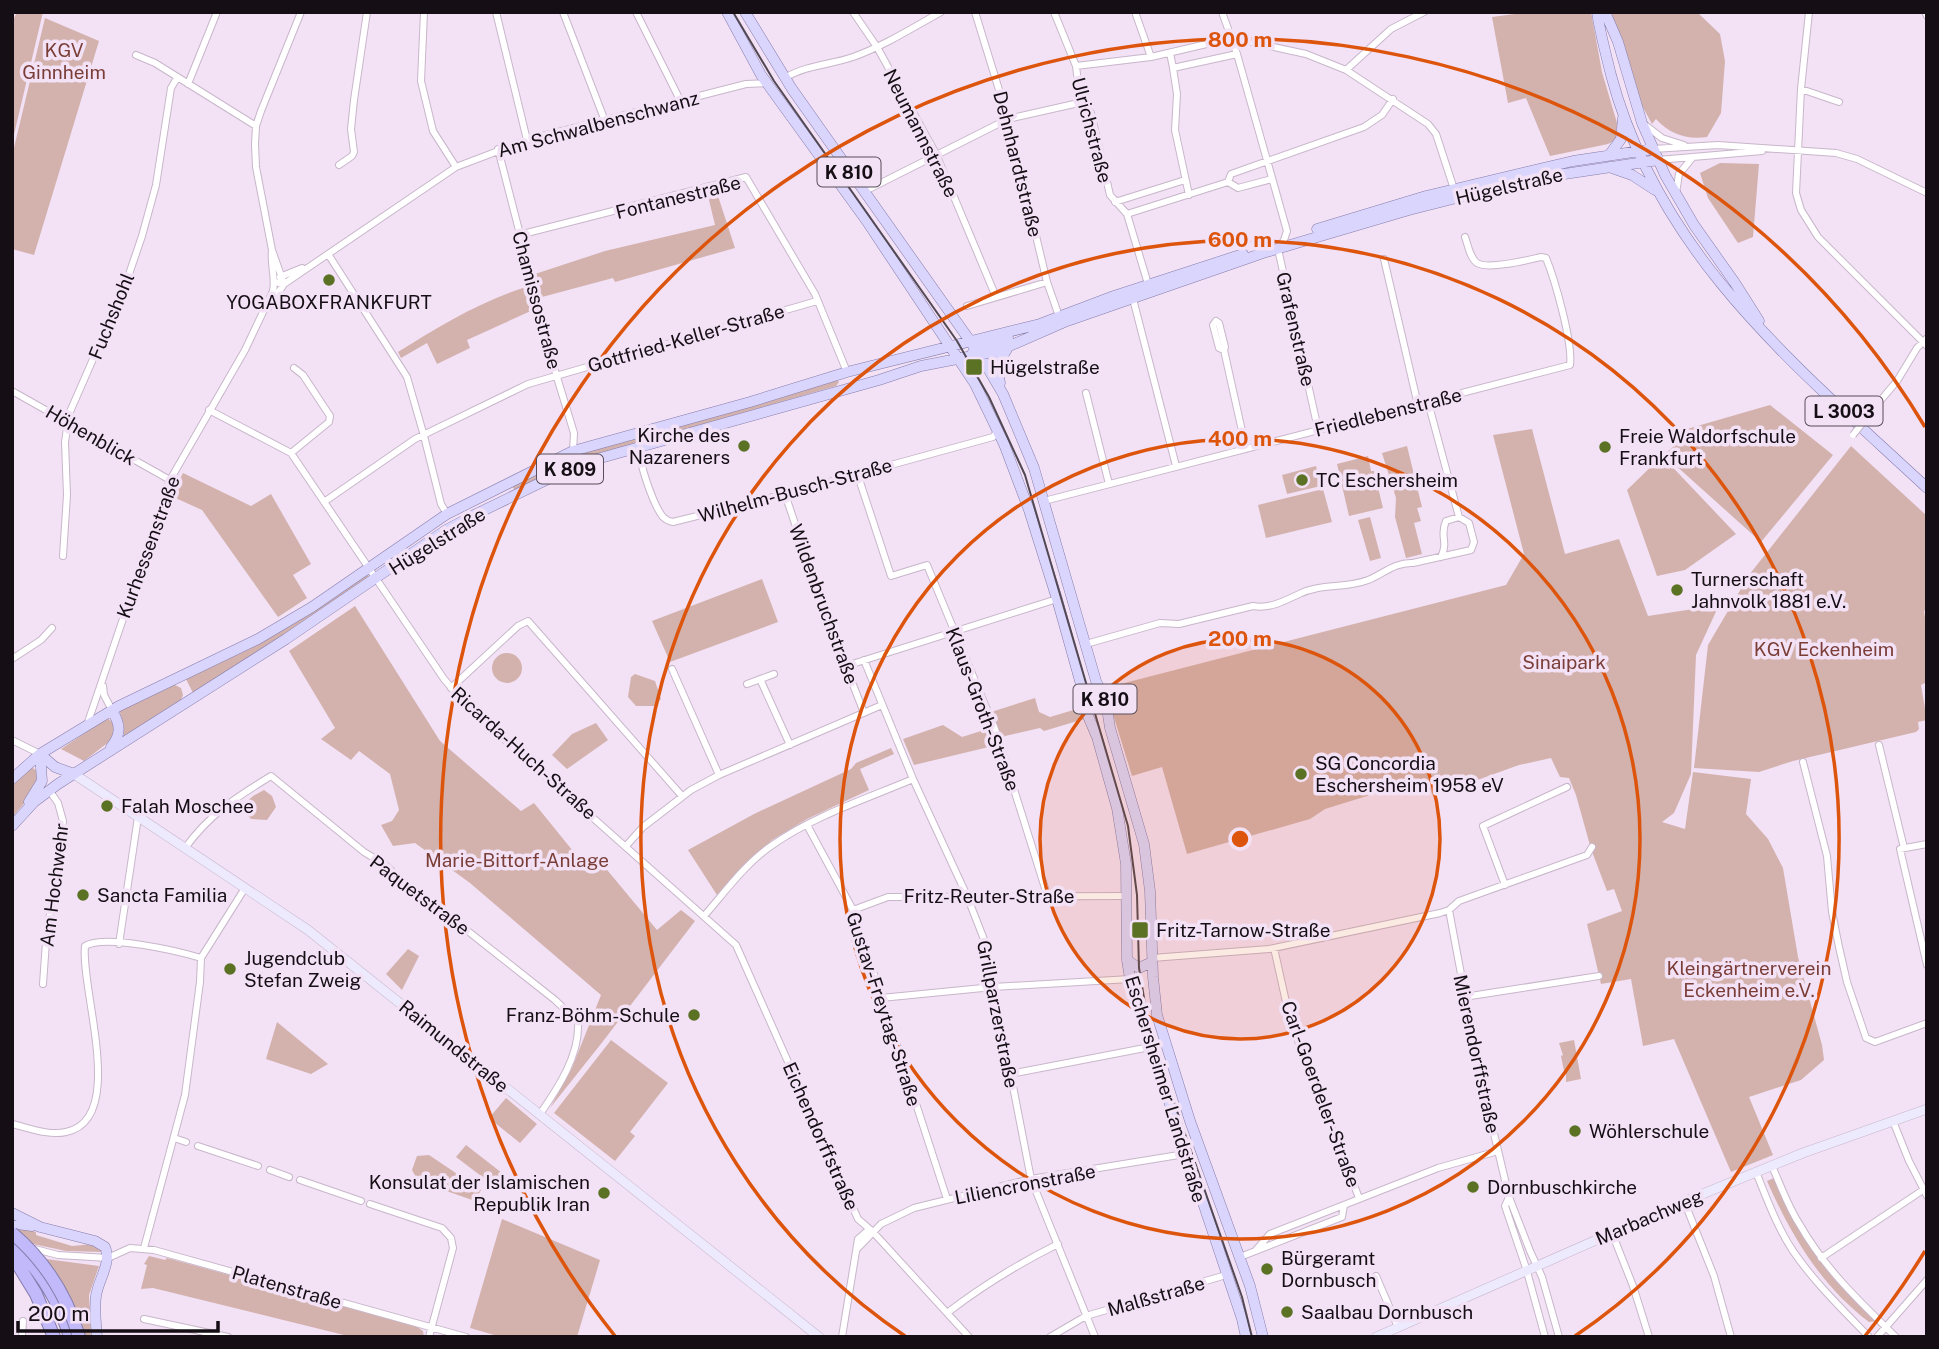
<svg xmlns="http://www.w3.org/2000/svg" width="1939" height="1349" viewBox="0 0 1939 1349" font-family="'Public Sans',sans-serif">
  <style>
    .green { fill: #d3b2ad }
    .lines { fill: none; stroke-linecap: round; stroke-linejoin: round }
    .street-casing { stroke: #c8b6ca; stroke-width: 8 }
    .secondary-casing { stroke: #c8b6ca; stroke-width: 10 }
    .primary-casing { stroke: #857daa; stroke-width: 11 }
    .highway-casing { stroke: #857daa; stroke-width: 14 }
    .street { stroke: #fff; stroke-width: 6 }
    .secondary { stroke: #edeafe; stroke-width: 9 }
    .primary { stroke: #dad5fd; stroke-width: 10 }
    .highway { stroke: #c2b9fb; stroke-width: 12 }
    .tram { stroke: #534954; stroke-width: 2 }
    .street-bridge-casing { stroke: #c8b6ca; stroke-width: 8; stroke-linecap: butt }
    .highway-bridge-casing { stroke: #857daa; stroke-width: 14; stroke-linecap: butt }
    .street-bridge { stroke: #fff; stroke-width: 6 }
    .highway-bridge { stroke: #c2b9fb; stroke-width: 12 }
    .ring { fill: none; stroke: #dd550c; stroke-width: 3.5 }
    .poi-dot { fill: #5b7224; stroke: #f3e1f6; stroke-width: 2.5 }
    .labels { text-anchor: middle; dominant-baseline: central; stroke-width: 7; stroke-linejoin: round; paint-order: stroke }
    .shield { fill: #f3e1f6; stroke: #584d58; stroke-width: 2 }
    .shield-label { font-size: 18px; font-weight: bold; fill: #150e15 }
    .park-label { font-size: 19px; fill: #7a3e37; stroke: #f3e1f6 }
    .street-label { font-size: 19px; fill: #150e15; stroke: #f3e1f6 }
    .poi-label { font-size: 19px; fill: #150e15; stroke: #f3e1f6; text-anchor: start }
    .centre { fill: #dd550c; stroke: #f3e1f6; stroke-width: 3.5 }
    .ring-label { font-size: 21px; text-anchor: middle; font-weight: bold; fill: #dd550c; stroke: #f3e1f6; stroke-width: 7; stroke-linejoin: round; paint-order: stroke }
  </style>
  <rect width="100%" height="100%" fill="#f3e1f6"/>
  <path class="green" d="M17,12H43L12,143V22Z
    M1529,12H1591L1602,72L1617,123L1616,140L1608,144L1550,156L1526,98L1508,103L1492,17Z
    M1608,12H1697L1720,34L1725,61L1721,113L1707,137C1686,140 1670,134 1656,119L1652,124L1640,102Z
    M45,18L99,41L34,255L12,249V156Z
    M1720,163L1759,164L1753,237L1738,243L1708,198L1700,173Z
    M717,193L735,248L615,282L613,278L542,297L535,274L605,251L715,225L708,196Z
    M526,287L533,310L467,340L470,348L437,364L427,343L401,358L398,352C440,326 479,302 526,287Z
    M835,378L839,382L836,386L578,460L516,491L513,488V486L564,458Z
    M1770,405L1833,455L1761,542L1664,455L1682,439L1680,431Z
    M1532,429L1565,554L1619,539L1648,616L1719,605L1696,655L1691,774L1674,813L1662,822L1685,829L1693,772L1751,779L1746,814L1768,839L1783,868L1798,957L1822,1045L1824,1060L1801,1080L1749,1097L1773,1155L1731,1172L1674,1039L1643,1046L1631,979L1601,984L1587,924L1622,911L1614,889L1607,891L1591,849L1576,795L1569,778L1560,777L1551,758L1519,765L1433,796L1425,778L1325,809L1310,819L1187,854L1162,767L1132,776L1105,688L1506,585L1524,554L1493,435Z
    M1407,446L1422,507L1417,508L1421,521L1414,523L1422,554L1406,558L1395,517L1396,498L1382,453Z
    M1851,446L1927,516V610L1924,611L1927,630V682L1921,685L1927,720L1918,722L1919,729L1916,732L1793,761L1759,772L1694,768L1708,645L1749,575Z
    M1368,456L1371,471H1374L1383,508L1349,516L1337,464Z
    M1662,456L1736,534L1685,570L1657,576L1627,490Z
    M1316,466L1321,486L1287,494L1282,475Z
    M183,473L251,506L271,494L311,564L293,575L307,598L278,617L202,510L171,496Z
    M1323,489L1332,522L1266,538L1258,505Z
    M1370,517L1381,558L1370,561L1358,520Z
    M366,575L370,576L286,635L193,693L185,677Z
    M762,579L778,622L670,662L652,621Z
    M355,606L440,741L521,811L534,803L590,872L603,865L657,930L681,910L695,921L604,1040L550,1108L572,1068L601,995L470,883L415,843L393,846L381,825L392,821L399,810L390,774L359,751L351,760L321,739L335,728L289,651Z
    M492 668a15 15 0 1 1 30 0a15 15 0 1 1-30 0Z
    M635,674L655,681L661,699L654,706H636L628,697L631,677Z
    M173,684L181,688L183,695L180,702L124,738V725L119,710Z
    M1035,698L1039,712L1050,717L1080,708L1084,719L1044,731L1040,728L1005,736L997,745L914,765L903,739L943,725L962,737L997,726L991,712Z
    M109,719L116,726L114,738L84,761L61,749L103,721Z
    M596,723L608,740L567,769L552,755L572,734Z
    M891,748L894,754L860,769L869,790L807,819L772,840L717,895L688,850L754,814L851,769L856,763Z
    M30,766L37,771C39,790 23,804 12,818V786Z
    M264,790L272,796L276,807L267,820L251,819L241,807L253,796Z
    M408,949L419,956L402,990L386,974Z
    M277,1022L328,1064L311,1074L266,1059Z
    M611,1040L668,1083L630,1132L635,1136L615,1161L554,1113Z
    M1574,1040L1581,1079L1566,1082V1071H1564L1561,1056L1563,1055L1559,1043Z
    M506,1098L537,1124L520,1143L489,1118Z
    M466,1145L502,1173L493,1185L456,1157Z
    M429,1155L481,1190L475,1201L418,1181L412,1170L417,1156Z
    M1774,1178C1799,1237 1828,1278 1876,1321L1869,1322C1820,1285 1791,1235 1767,1181Z
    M502,1219L600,1260L577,1337H501L470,1328Z
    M16,1229H27L36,1232V1235L72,1246L93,1244L102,1252L66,1251L33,1244Z
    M149,1256L165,1260L167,1258L416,1326L423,1331L424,1337H352L153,1288L141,1289L147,1265L144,1264Z
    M46,1259L99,1266L89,1295L91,1337H85L72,1301Z"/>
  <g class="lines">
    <defs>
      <path id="street" d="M424,12L421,81L433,131L456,167
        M496,12L527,140
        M563,12L605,121
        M636,12L681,102
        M853,12L877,47L936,154L996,297
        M975,12L1008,119L1047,282L1059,316
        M1054,12L1076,66L1080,99L1091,113L1110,195L1127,214L1148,284
        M1135,12L1151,57
        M1222,12L1237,54L1287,231L1284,240L1278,249L1318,429
        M1809,12L1801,89L1796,193L1801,210L1818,237L1927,346
        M1925,12L1927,16
        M1170,53L1173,68L1237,54
        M136,55L155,63L256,126
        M1076,66L1151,57L1232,38L1306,54L1346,70L1428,124L1436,134L1454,189
        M1173,68L1177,94L1175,130L1189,195
        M1346,70L1391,29L1424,12
        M785,78C806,65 830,65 853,57C884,46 912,28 941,12
        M188,84L217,12
        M1801,89L1839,102
        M1645,125L1662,138L1684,145
        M498,149L556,374L574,433L573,451
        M1653,149L1718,145L1836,153L1857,159L1927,193
        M1658,160L1762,151
        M339,165L352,156L354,152L351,129L354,100L367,12
        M1228,182L1238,188L1272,179
        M863,192L1008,119L1083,102
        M1676,193L1679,174L1693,157
        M1115,202L1185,180
        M1127,214L1228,182L1231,174L1364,127L1382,115L1393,99
        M519,235L746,177L815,294L847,372
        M328,254L407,377L424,436L441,504L447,514
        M1384,259L1418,405
        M280,277L302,268
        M275,282L284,284L456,167L527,140L746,84L767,83
        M1132,295L1176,466
        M967,306L1047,282
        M268,308L284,284L272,250L256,167L255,144L256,126L261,111L301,12
        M1216,321L1219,323L1225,347L1224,350L1219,348L1213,325Z
        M1224,350L1246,449
        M12,391L170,480
        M1086,393L1109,484
        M1875,407L1897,381L1917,348L1927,338
        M209,410L291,453L444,679L466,705L736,945L858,1219L873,1232L969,1337
        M640,446C637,460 654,506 663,517C666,520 668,521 673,522L785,494L993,437L998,430
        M291,453L329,422L330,416L303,375L294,368
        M855,474L860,482L891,576L927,565L995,729L1045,888V896
        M785,494L823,607L864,713
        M1044,501L1570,365C1573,343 1555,280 1546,258L1541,257C1528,260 1488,270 1477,263C1470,258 1468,245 1465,237
        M324,502L415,439L528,384L817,301
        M63,556L67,495L65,442L69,414L125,286L142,236L156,185L171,88L177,78
        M1441,557C1449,541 1439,536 1446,521L1459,517
        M1086,644L1160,623L1179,624L1253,606C1270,609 1284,601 1299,594C1321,583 1345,589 1368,580C1383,574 1395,562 1413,563L1471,550L1474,542L1469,523L1459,517L1428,402
        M12,659L41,640L52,628
        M864,660L913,779L967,896L985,942L1031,1179L1095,1337
        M846,666L1057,599
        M672,669L719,775
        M760,679L790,745
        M747,684L774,674
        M103,686L104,695L112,710
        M451,688L518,626L528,621L682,796
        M87,725L170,480L245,350L273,291C276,278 270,264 272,250
        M12,740L40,754
        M1879,745L1904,848
        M1803,762L1827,856L1832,912L1839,947L1847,982L1866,1038L1875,1042L1927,1023
        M807,825L853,910L947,1199
        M1927,844L1900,849L1927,965
        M626,846L643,827L691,790L719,775L882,705
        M185,848C210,814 235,798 271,776L364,852L384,864L417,894L426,898L555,1000L578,1022C580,1055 558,1088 540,1114
        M1505,885L1483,826L1567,787
        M853,910L888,897L1128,896
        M1449,910L1479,1070L1509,1197L1530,1251L1542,1277L1559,1337
        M704,916C725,892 745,864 771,846C813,816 866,799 913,779
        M119,944L138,817
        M1274,948L1290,1020L1359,1198
        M1152,958L1269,949L1440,913L1449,910L1459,901L1587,855L1592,847
        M43,984L46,942L63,821L58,803L49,790
        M1464,997L1599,976
        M881,998L993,987L1130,979
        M1010,1074L1150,1047
        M1893,1121L1909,1161L1927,1196
        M12,1124C29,1128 49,1136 66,1132C128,1120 80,989 85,946C105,934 178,951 201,958
        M174,1138L186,1142
        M198,1146L258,1166
        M1772,1166C1781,1186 1788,1207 1800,1225C1825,1269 1860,1302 1896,1337
        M270,1170L289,1177
        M1756,1172C1767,1199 1777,1227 1793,1251C1814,1282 1843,1310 1869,1337
        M300,1180L361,1201
        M1509,1197L1505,1206L1526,1268L1545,1337
        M1684,1201L1714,1276L1731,1337
        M370,1204L442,1228L451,1238L453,1248L429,1337
        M1612,1233L1633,1286L1649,1337
        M31,1248L58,1255L108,1258L130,1248L154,1250L466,1337
        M144,1248L185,1095L200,982L201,958L245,888
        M857,1249L881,1224L914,1208L1031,1179L1185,1154
        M1256,1250L1270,1234L1438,1168L1498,1151
        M1240,1257L1342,1217L1344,1205
        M1821,1258L1923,1190
        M1376,1276L1398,1327
        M947,1313C982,1286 1018,1264 1058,1244
        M144,1319L228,1337
        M22,1337L23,1321
        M842,1337L858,1239L866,1232H873
        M1050,1337L1086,1316L1226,1275
        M1877,1337L1927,1280"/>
      <path id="secondary" d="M74,774L308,930L819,1337
        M1376,1337L1678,1204L1803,1153L1927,1109"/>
      <path id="primary" d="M727,12L761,75L866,220L975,384L1004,444L1029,510L1057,599L1082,688L1088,716L1097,737L1117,808L1126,864L1127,960L1132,991L1242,1319L1246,1337
        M745,12L792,89L980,355L1003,394L1034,468L1096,681L1106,702L1110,728L1144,844L1150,891L1153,977L1157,1015L1190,1121L1250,1286L1263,1337
        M1597,12C1600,33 1606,54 1611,75C1659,256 1796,366 1927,488
        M1605,12L1618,42L1642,123L1665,175L1694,225L1735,283L1759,321
        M1610,154L1621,139L1623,118
        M1609,167L1632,175L1655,190
        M1317,229L1426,196L1573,161L1653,149
        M973,352L1008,338
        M1000,383L997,365L1007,349
        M111,747C122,734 120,724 112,710
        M40,754L55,767L74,774
        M12,779L40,754L119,706L258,639L312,607L447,514L573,451L750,402L847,372L1040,324L1114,296L1243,254
        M29,802L42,781L40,754
        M12,826L34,802L58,784L286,639L446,530L474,515L579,464L879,380L921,366L998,351L1067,321L1263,253L1409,210L1531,179L1658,160
        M1127,960L1139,968L1152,962
        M12,1213L40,1227L95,1241L105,1247C112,1263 98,1280 96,1296C94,1310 96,1323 97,1337
        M12,1227L18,1224L32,1226"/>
      <path id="highway" d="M12,1244C40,1269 59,1301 70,1337
        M12,1255L36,1294L54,1337"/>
    </defs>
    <use href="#street" class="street-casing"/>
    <use href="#secondary" class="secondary-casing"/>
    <use href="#primary" class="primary-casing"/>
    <use href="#highway" class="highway-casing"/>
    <use href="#street" class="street"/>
    <use href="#secondary" class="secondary"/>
    <use href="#primary" class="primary"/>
    <use href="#highway" class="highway"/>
    <path class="tram" d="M733,12L774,81L957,341L989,397L1025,475L1128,826L1137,895L1139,968L1148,1022L1171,1094L1242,1297L1252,1337"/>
    <defs>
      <path id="street-bridge" d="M1853,435L1875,407"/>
      <path id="highway-bridge" d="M12,1233C45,1261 67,1296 79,1337"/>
    </defs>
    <use href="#street-bridge" class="street-bridge-casing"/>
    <use href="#highway-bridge" class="highway-bridge-casing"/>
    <use href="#street-bridge" class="street-bridge"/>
    <use href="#highway-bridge" class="highway-bridge"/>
  </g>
  <circle cx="1240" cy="839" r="200" fill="#dd550c" fill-opacity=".12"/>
  <g class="ring">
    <circle cx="1240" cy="839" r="200"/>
    <circle cx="1240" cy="839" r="400"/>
    <path d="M905 1336A599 599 0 1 1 1575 1336"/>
    <path d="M1925 1251A799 799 0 0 1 1865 1336M615 1336A799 799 0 1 1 1925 427"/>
  </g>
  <g class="poi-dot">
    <circle cx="329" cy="280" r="7"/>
    <rect x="965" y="358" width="18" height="18" rx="3.5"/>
    <circle cx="744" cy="446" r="7"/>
    <circle cx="1605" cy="447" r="7"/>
    <circle cx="1302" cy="480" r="7"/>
    <circle cx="1677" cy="590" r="7"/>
    <circle cx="1301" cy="774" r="7"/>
    <circle cx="107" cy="806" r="7"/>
    <circle cx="83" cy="895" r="7"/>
    <rect x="1131" y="921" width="18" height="18" rx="3.5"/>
    <circle cx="230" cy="969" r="7"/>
    <circle cx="694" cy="1015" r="7"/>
    <circle cx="1575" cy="1131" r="7"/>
    <circle cx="1473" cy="1187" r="7"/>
    <circle cx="604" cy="1193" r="7"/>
    <circle cx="1267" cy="1269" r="7"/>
    <circle cx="1287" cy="1312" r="7"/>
  </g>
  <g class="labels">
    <g class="shield">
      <rect x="817.5" y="157.5" width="63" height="29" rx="5"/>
      <rect x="1805.5" y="396.5" width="77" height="29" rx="5"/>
      <rect x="537" y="454.5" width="66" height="29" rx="5"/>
      <rect x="1073.5" y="684.5" width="63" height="29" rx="5"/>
    </g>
    <g class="shield-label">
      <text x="849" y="172">K 810</text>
      <text x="1844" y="411">L 3003</text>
      <text x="570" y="469">K 809</text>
      <text x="1105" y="699">K 810</text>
    </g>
    <g class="park-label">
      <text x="64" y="50">KGV<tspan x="64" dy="22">Ginnheim</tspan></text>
      <text x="1824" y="649">KGV Eckenheim</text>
      <text x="1564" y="662">Sinaipark</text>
      <text x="517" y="860">Marie-Bittorf-Anlage</text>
      <text x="1749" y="968">Kleingärtnerverein<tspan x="1749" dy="22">Eckenheim e.V.</tspan></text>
    </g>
    <g class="street-label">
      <text transform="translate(598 124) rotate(-15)">Am Schwalbenschwanz</text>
      <text transform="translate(1092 130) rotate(75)">Ulrichstraße</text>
      <text transform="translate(921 133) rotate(63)">Neumannstraße</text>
      <text transform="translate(1018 164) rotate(76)">Dehnhardtstraße</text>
      <text transform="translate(1509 186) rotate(-13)">Hügelstraße</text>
      <text transform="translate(678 197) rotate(-14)">Fontanestraße</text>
      <text transform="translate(537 300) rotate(75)">Chamissostraße</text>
      <text transform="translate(111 316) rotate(-68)">Fuchshohl</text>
      <text transform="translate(1296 329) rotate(77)">Grafenstraße</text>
      <text transform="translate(686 338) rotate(-16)">Gottfried-Keller-Straße</text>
      <text transform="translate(1388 412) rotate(-14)">Friedlebenstraße</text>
      <text transform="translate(91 435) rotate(30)">Höhenblick</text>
      <text transform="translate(795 490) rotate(-15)">Wilhelm-Busch-Straße</text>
      <text transform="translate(437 541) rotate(-32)">Hügelstraße</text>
      <text transform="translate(148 547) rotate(-70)">Kurhessenstraße</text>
      <text transform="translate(824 604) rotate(70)">Wildenbruchstraße</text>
      <text transform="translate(983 709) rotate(69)">Klaus-Groth-Straße</text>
      <text transform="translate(524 753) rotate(42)">Ricarda-Huch-Straße</text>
      <text transform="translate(54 885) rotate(-83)">Am Hochwehr</text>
      <text transform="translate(420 895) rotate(37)">Paquetstraße</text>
      <text x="989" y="896">Fritz-Reuter-Straße</text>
      <text transform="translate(884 1009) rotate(72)">Gustav-Freytag-Straße</text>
      <text transform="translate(998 1014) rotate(79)">Grillparzerstraße</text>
      <text transform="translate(454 1046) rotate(39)">Raimundstraße</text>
      <text transform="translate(1477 1054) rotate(78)">Mierendorffstraße</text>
      <text transform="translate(1166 1089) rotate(73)">Eschersheimer Landstraße</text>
      <text transform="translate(1321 1094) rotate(70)">Carl-Goerdeler-Straße</text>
      <text transform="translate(821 1136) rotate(66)">Eichendorffstraße</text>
      <text transform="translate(1025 1184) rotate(-11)">Liliencronstraße</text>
      <text transform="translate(1649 1217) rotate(-23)">Marbachweg</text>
      <text transform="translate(287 1287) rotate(16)">Platenstraße</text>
      <text transform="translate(1156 1296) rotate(-16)">Malßstraße</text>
    </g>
    <g class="poi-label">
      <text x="329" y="302" text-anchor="middle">YOGABOXFRANKFURT</text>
      <text x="990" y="367">Hügelstraße</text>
      <text x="730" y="435" text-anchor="end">Kirche des<tspan x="730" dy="22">Nazareners</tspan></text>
      <text x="1619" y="436">Freie Waldorfschule<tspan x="1619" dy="22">Frankfurt</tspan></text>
      <text x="1316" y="480">TC Eschersheim</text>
      <text x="1691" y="579">Turnerschaft<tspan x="1691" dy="22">Jahnvolk 1881 e.V.</tspan></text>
      <text x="1315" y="763">SG Concordia<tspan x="1315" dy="22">Eschersheim 1958 eV</tspan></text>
      <text x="121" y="806">Falah Moschee</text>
      <text x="97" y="895">Sancta Familia</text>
      <text x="1156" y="930">Fritz-Tarnow-Straße</text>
      <text x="244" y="958">Jugendclub<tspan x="244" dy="22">Stefan Zweig</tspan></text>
      <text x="680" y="1015" text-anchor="end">Franz-Böhm-Schule</text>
      <text x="1589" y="1131">Wöhlerschule</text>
      <text x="590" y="1182" text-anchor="end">Konsulat der Islamischen<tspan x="590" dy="22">Republik Iran</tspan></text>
      <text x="1487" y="1187">Dornbuschkirche</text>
      <text x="1281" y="1258">Bürgeramt<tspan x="1281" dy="22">Dornbusch</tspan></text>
      <text x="1301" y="1312">Saalbau Dornbusch</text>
    </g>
  </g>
  <circle cx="1240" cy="839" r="10" class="centre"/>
  <g class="ring-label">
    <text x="1240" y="47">800 m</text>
    <text x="1240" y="247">600 m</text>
    <text x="1240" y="446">400 m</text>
    <text x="1240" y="646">200 m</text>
  </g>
  <rect width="1939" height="1349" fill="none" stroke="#150e15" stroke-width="28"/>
  <path d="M18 1321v10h200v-10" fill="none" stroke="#150e15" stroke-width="3.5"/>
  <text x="28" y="1321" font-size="21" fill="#150e15" stroke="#f3e1f6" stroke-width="5" paint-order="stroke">200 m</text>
</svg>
